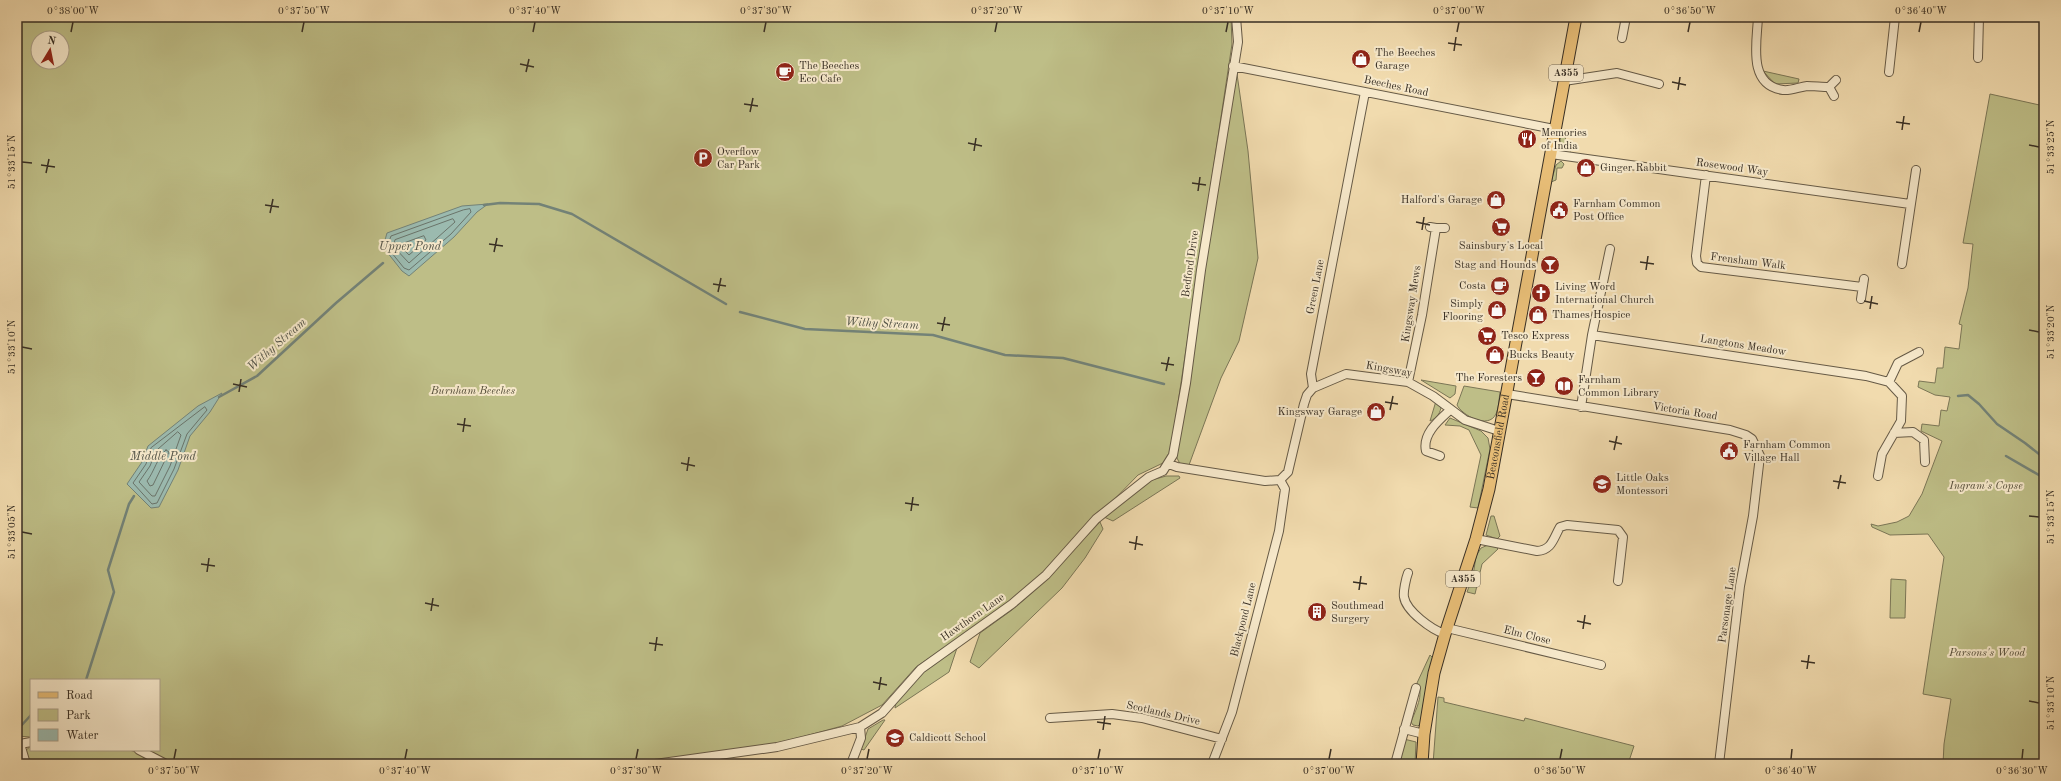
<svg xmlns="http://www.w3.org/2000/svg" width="2061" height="781" viewBox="0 0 2061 781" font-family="'Old Standard TT',serif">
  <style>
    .green { fill: #bebe87; stroke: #7b7656; fill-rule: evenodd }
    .water { fill: #9bbaaf; stroke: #738277 }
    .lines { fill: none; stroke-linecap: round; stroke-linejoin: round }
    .shore { stroke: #6a746a; stroke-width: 1 }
    .stream { stroke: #738277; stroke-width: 2.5 }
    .minor-casing { stroke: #665a46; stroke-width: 10 }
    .major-casing { stroke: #382f24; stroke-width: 13 }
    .minor { stroke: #f6e8ca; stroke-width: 8 }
    .major { stroke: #e8be77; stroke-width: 11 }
    .ticks { fill: none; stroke: #382f24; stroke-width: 1.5 }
    .labels { text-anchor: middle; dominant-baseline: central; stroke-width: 4; stroke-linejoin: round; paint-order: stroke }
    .shield { fill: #f6e8ca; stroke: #716656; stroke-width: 1 }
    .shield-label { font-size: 10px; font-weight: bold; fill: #382f24 }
    .poi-label { font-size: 11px; fill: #382f24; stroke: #f6e8ca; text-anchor: start }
    .street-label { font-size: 11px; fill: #382f24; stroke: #f6e8ca }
    .park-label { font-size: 11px; font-style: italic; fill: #534c38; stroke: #f6e8ca }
    .water-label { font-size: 12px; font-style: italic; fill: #515247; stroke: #f6e8ca }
    .neatline { fill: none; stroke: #382f24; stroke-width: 1.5 }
    .ticks-label { font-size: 10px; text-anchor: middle; fill: #382f24 }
  </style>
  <rect width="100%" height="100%" fill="#f1dbae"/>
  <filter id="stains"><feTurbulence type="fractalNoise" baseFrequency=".005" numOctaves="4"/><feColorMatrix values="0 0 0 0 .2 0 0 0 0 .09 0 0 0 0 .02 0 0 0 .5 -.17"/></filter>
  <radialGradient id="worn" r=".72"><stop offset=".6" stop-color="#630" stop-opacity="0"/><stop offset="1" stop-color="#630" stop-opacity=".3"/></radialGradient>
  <path class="green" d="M17,17H1231L1232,44L1170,456L1163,463L1138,475L1033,583L1000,610L916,667L882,705L842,726L776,744L695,755L647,764H174L147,750H159V680H31V737L17,736ZM38,38H62V62H38Z
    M1763,71L1799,79L1798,83L1775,84Z
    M1237,74L1248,151L1258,258L1239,341L1221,378L1189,465L1180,464L1176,456L1234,76Z
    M1990,94L2044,106V764H1943L1944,744L1951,699L1923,694L1944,557L1928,534L1890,535L1872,527L1871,524L1878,526L1897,522L1909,516L1922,494L1942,441L1921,431L1922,424L1939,426L1941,410L1947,411L1950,397L1935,395L1918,387L1919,381L1935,383L1937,368H1943L1945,347L1959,349L1962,325L1959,324L1968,288L1973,244L1963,243Z
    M1563,133L1571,151L1561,148L1560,139Z
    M1561,161L1564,164L1562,168H1557L1556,180L1551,182L1556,165Z
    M1421,380L1456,386L1455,394L1450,398Z
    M1464,386L1500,392C1499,398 1499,408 1496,414C1488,430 1462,415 1457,405Z
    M1436,401L1441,408C1439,415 1437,418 1430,421Z
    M1450,418L1481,431L1488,438L1490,449L1478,508L1470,507L1481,455L1469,430L1460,426L1445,425Z
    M1166,476H1179L1180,478L1113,521L1104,517L1152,480Z
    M1491,516H1494L1500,536L1497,539L1486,535Z
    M1100,522L1103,529L1085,558L1062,588L979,668L970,662L980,633L1012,610L1038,587Z
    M1488,545L1495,546L1498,549L1482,564L1475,594L1467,592L1473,576L1476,556L1481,548Z
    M1891,579L1906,580L1905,618H1890Z
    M957,648L949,672L895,708L896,702L921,674Z
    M1430,655L1433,658L1421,723L1418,726L1413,725L1411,722C1415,711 1425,694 1417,683Z
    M1438,697L1444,698V702L1524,721L1525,718L1634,746L1628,764H1433Z
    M883,720H885L864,750L861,749L868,729Z
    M1404,739L1416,742L1415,764H1399Z
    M31,746V750H130L164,764H28L25,751Z"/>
  <path class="water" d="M488,204L477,212L454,237L409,276L402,271L383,247L387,233L462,206Z
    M222,393L210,412L190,436L178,470L159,507L151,508L127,484L142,462L148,446L198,406Z"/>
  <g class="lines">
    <path class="shore" d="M470,209L471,212L451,234L409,270L404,268L387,247L391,236L463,210Z
      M453,219L455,222L409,263L393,246L395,240Z
      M424,236L426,240L409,255L401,247L402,244Z
      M205,407L207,410L187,434L174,469L157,503L152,504L133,483L146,464L151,448Z
      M178,432L181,435L170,466L155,496H152L139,482L150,466L156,451Z
      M166,450L169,452L153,485L150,486L147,481C154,472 158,456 166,450Z"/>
    <path class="stream" d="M484,205L500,203L539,204L572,214L726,304
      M740,312L805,329L933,335L1005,355L1063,358L1164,384
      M1958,396L1968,395L1979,404L1997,424L2025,443L2044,458
      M219,397L257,376L336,303L383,263
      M2006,456L2044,478
      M86,680L114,592L108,570L129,504L134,496
      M17,728L20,727L31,715"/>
    <defs>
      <path id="minor" d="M1758,17C1757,42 1747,85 1783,90C1791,91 1799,87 1807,86C1814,86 1822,87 1829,87L1836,80
        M1622,38L1626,17
        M1978,58L1979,17
        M1233,66L1554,129
        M1889,72L1895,17
        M1564,81L1617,73L1659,84
        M1829,87L1834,96
        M1551,154L1910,204
        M1706,175L1696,256L1697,263L1701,267L1862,287
        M1436,228H1445
        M1902,264L1916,170
        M1861,299L1864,279
        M1592,335L1866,376L1889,382L1902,396L1901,421L1882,454L1878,476
        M1408,382L1422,315L1436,228L1430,227
        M1889,382L1898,363L1919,352
        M1313,388L1346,374L1408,382L1433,396L1465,420L1499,431
        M1507,394L1730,430L1746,435L1752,439L1760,456L1753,516L1740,586L1719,764
        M1581,407L1592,335L1610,249
        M1894,433L1913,432L1924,440L1925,462
        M1440,456L1426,451C1422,434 1439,420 1450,410
        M1169,464L1177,467L1265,481L1280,480
        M1280,480L1288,472L1304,404L1307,395L1313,388L1311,374L1365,92
        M1476,539L1537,551C1552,550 1553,539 1560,527L1567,525L1618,530L1623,537L1618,581
        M1408,573C1406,578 1403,592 1404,597C1406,611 1432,630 1445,634
        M1447,628L1601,665
        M1050,718L1112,714L1142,718L1222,739
        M1404,729L1424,734
        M17,742L20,744L31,742
        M20,744L26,764
        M139,750L166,764
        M655,764L777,747L860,727L882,713L921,669L1012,604L1046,575L1096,519L1149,477L1163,471L1173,455L1186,383L1201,270L1238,42L1236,17
        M851,764L861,738L860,727
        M1212,764L1232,712L1279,531L1285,489L1280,480
        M1395,764L1416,688"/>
      <g id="major">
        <path id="s1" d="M1422,764L1424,734L1434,673L1445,634L1476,539L1489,489L1576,17"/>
      </g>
    </defs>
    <use href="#minor" class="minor-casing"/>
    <use href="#major" class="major-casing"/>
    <use href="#minor" class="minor"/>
    <use href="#major" class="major"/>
  </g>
  <path class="ticks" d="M71,32L73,22M302,32L304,22M533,32L535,22M764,32L766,22M995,32L997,22M1226,32L1228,22M1457,32L1459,22M1688,32L1690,22M1919,32L1921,22M1448,43L1462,45M1454,51L1456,37M520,64L534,67M526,72L529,59M1672,82L1686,85M1678,90L1680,77M744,104L758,106M750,112L753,98M1896,122L1910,124M1902,130L1904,116M968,143L982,146M2029,145L2039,147M974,151L976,138M22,162L32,163M41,165L55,167M46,173L49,159M1192,183L1206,185M1198,191L1200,177M265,205L279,207M270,213L273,199M1416,222L1430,225M1422,230L1424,217M489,244L503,246M494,252L497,238M1640,262L1654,264M1646,270L1648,256M713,284L726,286M718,292L721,278M1864,301L1878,304M1870,309L1872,296M937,323L950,325M2029,330L2039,332M942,331L945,317M22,347L32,349M1161,363L1174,365M1166,371L1169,357M233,384L247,387M239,392L241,379M1385,402L1398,404M1390,410L1393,396M457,424L471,426M463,432L465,418M1609,441L1622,444M1614,450L1617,436M681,463L695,466M687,471L689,457M1833,481L1846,483M1838,489L1841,475M905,503L919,505M911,511L913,497M2029,516L2039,517M22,532L32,534M1129,542L1143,545M1135,550L1137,536M201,564L215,566M207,572L209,558M1353,582L1367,584M1359,590L1361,576M425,603L439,606M431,611L433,598M1577,621L1591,624M1583,629L1585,615M649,643L663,645M655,651L657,637M1801,661L1815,663M1807,669L1809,655M873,682L887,685M879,690L881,677M2029,701L2039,703M1097,722L1111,724M1103,730L1105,716M174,759L176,749M405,759L407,749M636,759L638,749M867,759L869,749M1098,759L1100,749M1329,759L1331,749M1560,759L1562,749M1791,759L1792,749M2022,759L2023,749"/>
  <defs>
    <symbol id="shop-disc" viewBox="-11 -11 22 22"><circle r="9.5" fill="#8f2418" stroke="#f6e8ca"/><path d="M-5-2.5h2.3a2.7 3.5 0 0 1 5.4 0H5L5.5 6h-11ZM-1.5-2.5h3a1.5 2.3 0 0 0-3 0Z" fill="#fff"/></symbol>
    <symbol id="cafe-disc" viewBox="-11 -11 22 22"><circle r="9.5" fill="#8f2418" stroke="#f6e8ca"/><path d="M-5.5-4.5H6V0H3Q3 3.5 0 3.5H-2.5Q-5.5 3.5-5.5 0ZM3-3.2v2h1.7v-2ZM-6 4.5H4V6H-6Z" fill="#fff"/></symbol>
    <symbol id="restaurant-disc" viewBox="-11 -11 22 22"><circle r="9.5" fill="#8f2418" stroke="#f6e8ca"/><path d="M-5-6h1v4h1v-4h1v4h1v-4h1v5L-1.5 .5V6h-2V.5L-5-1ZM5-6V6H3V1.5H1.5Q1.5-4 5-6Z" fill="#fff"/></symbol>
    <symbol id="parking-disc" viewBox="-11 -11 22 22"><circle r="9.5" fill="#8f2418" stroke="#f6e8ca"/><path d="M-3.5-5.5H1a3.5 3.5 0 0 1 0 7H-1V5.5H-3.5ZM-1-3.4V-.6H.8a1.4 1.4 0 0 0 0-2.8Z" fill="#fff"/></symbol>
    <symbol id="civic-disc" viewBox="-11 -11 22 22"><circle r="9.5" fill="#8f2418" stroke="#f6e8ca"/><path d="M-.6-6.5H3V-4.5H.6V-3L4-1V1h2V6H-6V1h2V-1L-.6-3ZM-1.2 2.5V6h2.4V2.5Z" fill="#fff"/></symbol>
    <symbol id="supermarket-disc" viewBox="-11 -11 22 22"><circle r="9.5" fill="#8f2418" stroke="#f6e8ca"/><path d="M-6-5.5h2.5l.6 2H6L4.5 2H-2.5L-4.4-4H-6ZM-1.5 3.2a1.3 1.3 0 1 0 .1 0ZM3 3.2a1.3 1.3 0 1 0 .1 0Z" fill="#fff"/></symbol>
    <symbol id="bar-disc" viewBox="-11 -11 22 22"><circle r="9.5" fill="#8f2418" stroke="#f6e8ca"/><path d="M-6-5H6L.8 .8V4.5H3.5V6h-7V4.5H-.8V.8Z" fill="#fff"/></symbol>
    <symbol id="church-disc" viewBox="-11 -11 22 22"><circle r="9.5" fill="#8f2418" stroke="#f6e8ca"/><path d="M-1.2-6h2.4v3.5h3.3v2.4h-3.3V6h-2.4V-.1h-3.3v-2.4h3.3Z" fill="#fff"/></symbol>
    <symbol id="library-disc" viewBox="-11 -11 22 22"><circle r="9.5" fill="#8f2418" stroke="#f6e8ca"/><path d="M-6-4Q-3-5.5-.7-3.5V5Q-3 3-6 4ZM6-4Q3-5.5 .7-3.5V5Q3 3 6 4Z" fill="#fff"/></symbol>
    <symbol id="school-disc" viewBox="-11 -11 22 22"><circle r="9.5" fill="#8f2418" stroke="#f6e8ca"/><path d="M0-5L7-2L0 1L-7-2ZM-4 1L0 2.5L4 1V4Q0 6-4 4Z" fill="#fff"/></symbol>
    <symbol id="building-disc" viewBox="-11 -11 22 22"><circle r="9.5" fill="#8f2418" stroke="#f6e8ca"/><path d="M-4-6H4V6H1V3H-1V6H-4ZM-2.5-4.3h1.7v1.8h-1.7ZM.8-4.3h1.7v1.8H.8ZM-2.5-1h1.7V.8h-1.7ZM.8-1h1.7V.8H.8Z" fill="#fff"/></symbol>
  </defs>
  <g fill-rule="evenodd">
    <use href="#shop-disc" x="1350" y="48" width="22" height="22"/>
    <use href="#cafe-disc" x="774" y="61" width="22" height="22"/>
    <use href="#restaurant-disc" x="1516" y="128" width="22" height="22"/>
    <use href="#parking-disc" x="692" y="147" width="22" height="22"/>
    <use href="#shop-disc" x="1575" y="157" width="22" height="22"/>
    <use href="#shop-disc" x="1485" y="189" width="22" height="22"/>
    <use href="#civic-disc" x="1548" y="199" width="22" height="22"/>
    <use href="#supermarket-disc" x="1490" y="216" width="22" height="22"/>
    <use href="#bar-disc" x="1539" y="254" width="22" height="22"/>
    <use href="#cafe-disc" x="1489" y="275" width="22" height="22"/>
    <use href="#church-disc" x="1530" y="282" width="22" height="22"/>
    <use href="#shop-disc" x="1486" y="299" width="22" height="22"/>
    <use href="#shop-disc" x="1527" y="304" width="22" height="22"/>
    <use href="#supermarket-disc" x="1476" y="325" width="22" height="22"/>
    <use href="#shop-disc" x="1484" y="344" width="22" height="22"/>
    <use href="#bar-disc" x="1525" y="367" width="22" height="22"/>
    <use href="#library-disc" x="1553" y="375" width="22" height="22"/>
    <use href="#shop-disc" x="1365" y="401" width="22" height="22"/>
    <use href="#civic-disc" x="1718" y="440" width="22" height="22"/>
    <use href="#school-disc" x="1591" y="473" width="22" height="22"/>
    <use href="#building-disc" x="1306" y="601" width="22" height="22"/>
    <use href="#school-disc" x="884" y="727" width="22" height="22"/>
  </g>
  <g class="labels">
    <g class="shield">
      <rect x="1549" y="65" width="34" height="16" rx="3"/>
      <rect x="1446" y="571" width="34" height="16" rx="3"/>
    </g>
    <g class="shield-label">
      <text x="1566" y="73">A355</text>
      <text x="1463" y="579">A355</text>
    </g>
    <g class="poi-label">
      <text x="1375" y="53">The Beeches<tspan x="1375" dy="13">Garage</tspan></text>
      <text x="799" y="66">The Beeches<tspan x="799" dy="13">Eco Cafe</tspan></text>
      <text x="1541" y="133">Memories<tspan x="1541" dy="13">of India</tspan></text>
      <text x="717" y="152">Overflow<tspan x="717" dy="13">Car Park</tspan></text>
      <text x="1600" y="168">Ginger Rabbit</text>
      <text x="1482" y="200" text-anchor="end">Halford's Garage</text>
      <text x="1573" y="204">Farnham Common<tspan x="1573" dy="13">Post Office</tspan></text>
      <text x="1501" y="246" text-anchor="middle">Sainsbury's Local</text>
      <text x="1536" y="265" text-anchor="end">Stag and Hounds</text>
      <text x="1486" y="286" text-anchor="end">Costa</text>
      <text x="1555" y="287">Living Word<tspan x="1555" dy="13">International Church</tspan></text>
      <text x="1483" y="304" text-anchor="end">Simply<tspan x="1483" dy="13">Flooring</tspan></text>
      <text x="1552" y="315">Thames Hospice</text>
      <text x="1501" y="336">Tesco Express</text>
      <text x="1509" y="355">Bucks Beauty</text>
      <text x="1522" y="378" text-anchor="end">The Foresters</text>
      <text x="1578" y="380">Farnham<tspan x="1578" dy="13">Common Library</tspan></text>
      <text x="1362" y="412" text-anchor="end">Kingsway Garage</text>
      <text x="1743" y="445">Farnham Common<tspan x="1743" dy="13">Village Hall</tspan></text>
      <text x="1616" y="478">Little Oaks<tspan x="1616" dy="13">Montessori</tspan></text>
      <text x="1331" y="606">Southmead<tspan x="1331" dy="13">Surgery</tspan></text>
      <text x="909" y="738">Caldicott School</text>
    </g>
    <g class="street-label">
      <text transform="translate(1396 87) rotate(12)">Beeches Road</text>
      <text transform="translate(1732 168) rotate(8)">Rosewood Way</text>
      <text transform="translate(1748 262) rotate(7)">Frensham Walk</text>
      <text transform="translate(1191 264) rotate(-82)">Bedford Drive</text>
      <text transform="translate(1316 287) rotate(-79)">Green Lane</text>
      <text transform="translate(1412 304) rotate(-81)">Kingsway Mews</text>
      <text transform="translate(1743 346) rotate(9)">Langtons Meadow</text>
      <text transform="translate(1389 370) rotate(10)">Kingsway</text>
      <text transform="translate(1685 412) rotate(9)">Victoria Road</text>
      <text stroke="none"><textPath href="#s1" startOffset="337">Beaconsfield Road</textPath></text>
      <text transform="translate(1728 605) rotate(-82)">Parsonage Lane</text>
      <text transform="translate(973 618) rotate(-35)">Hawthorn Lane</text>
      <text transform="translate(1244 620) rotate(-76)">Blackpond Lane</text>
      <text transform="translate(1527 636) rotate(14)">Elm Close</text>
      <text transform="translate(1163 714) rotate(13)">Scotlands Drive</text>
    </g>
    <g class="park-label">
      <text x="473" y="391">Burnham Beeches</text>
      <text x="1986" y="486">Ingram's Copse</text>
      <text x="1987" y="653">Parsons's Wood</text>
    </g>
    <g class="water-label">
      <text x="410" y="247">Upper Pond</text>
      <text transform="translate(882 324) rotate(3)">Withy Stream</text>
      <text transform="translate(277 345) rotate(-41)">Withy Stream</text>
      <text x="163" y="457">Middle Pond</text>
    </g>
  </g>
  <rect width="2061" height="781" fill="none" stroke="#f1dbae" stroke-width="44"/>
  <rect x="30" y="679" width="130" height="72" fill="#f6e8ca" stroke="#aa9e88"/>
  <rect x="38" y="692" width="20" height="6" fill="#e8be77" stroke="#aa9e88"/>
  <text x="66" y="699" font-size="12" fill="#382f24">Road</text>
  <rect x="38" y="709" width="20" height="12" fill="#bebe87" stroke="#aa9e88"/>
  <text x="66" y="719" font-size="12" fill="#382f24">Park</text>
  <rect x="38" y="729" width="20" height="12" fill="#9bbaaf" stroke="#aa9e88"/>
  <text x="66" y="739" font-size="12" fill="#382f24">Water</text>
  <g transform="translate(50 50) rotate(10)"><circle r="19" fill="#f6e8ca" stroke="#aa9e88"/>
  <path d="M0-3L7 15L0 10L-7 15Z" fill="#8f2418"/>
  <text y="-6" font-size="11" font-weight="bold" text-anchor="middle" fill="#382f24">N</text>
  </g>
  <rect x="22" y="22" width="2017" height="737" class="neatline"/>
  <g class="ticks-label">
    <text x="73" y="14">0°38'00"W</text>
    <text x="304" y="14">0°37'50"W</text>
    <text x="535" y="14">0°37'40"W</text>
    <text x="766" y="14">0°37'30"W</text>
    <text x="997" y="14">0°37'20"W</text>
    <text x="1228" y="14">0°37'10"W</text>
    <text x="1459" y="14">0°37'00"W</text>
    <text x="1690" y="14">0°36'50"W</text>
    <text x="1921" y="14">0°36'40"W</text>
    <text transform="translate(2050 147) rotate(-90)" y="4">51°33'25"N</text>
    <text transform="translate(11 162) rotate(-90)" y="4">51°33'15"N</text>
    <text transform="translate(2050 332) rotate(-90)" y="4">51°33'20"N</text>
    <text transform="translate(11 347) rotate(-90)" y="4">51°33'10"N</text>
    <text transform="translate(2050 517) rotate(-90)" y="4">51°33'15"N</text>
    <text transform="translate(11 532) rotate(-90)" y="4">51°33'05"N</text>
    <text transform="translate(2050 703) rotate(-90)" y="4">51°33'10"N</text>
    <text x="174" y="774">0°37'50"W</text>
    <text x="405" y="774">0°37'40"W</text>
    <text x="636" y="774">0°37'30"W</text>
    <text x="867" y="774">0°37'20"W</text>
    <text x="1098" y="774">0°37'10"W</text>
    <text x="1329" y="774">0°37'00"W</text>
    <text x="1560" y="774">0°36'50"W</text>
    <text x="1791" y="774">0°36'40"W</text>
    <text x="2022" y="774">0°36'30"W</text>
  </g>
  <rect width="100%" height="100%" filter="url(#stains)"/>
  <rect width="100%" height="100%" fill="url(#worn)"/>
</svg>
